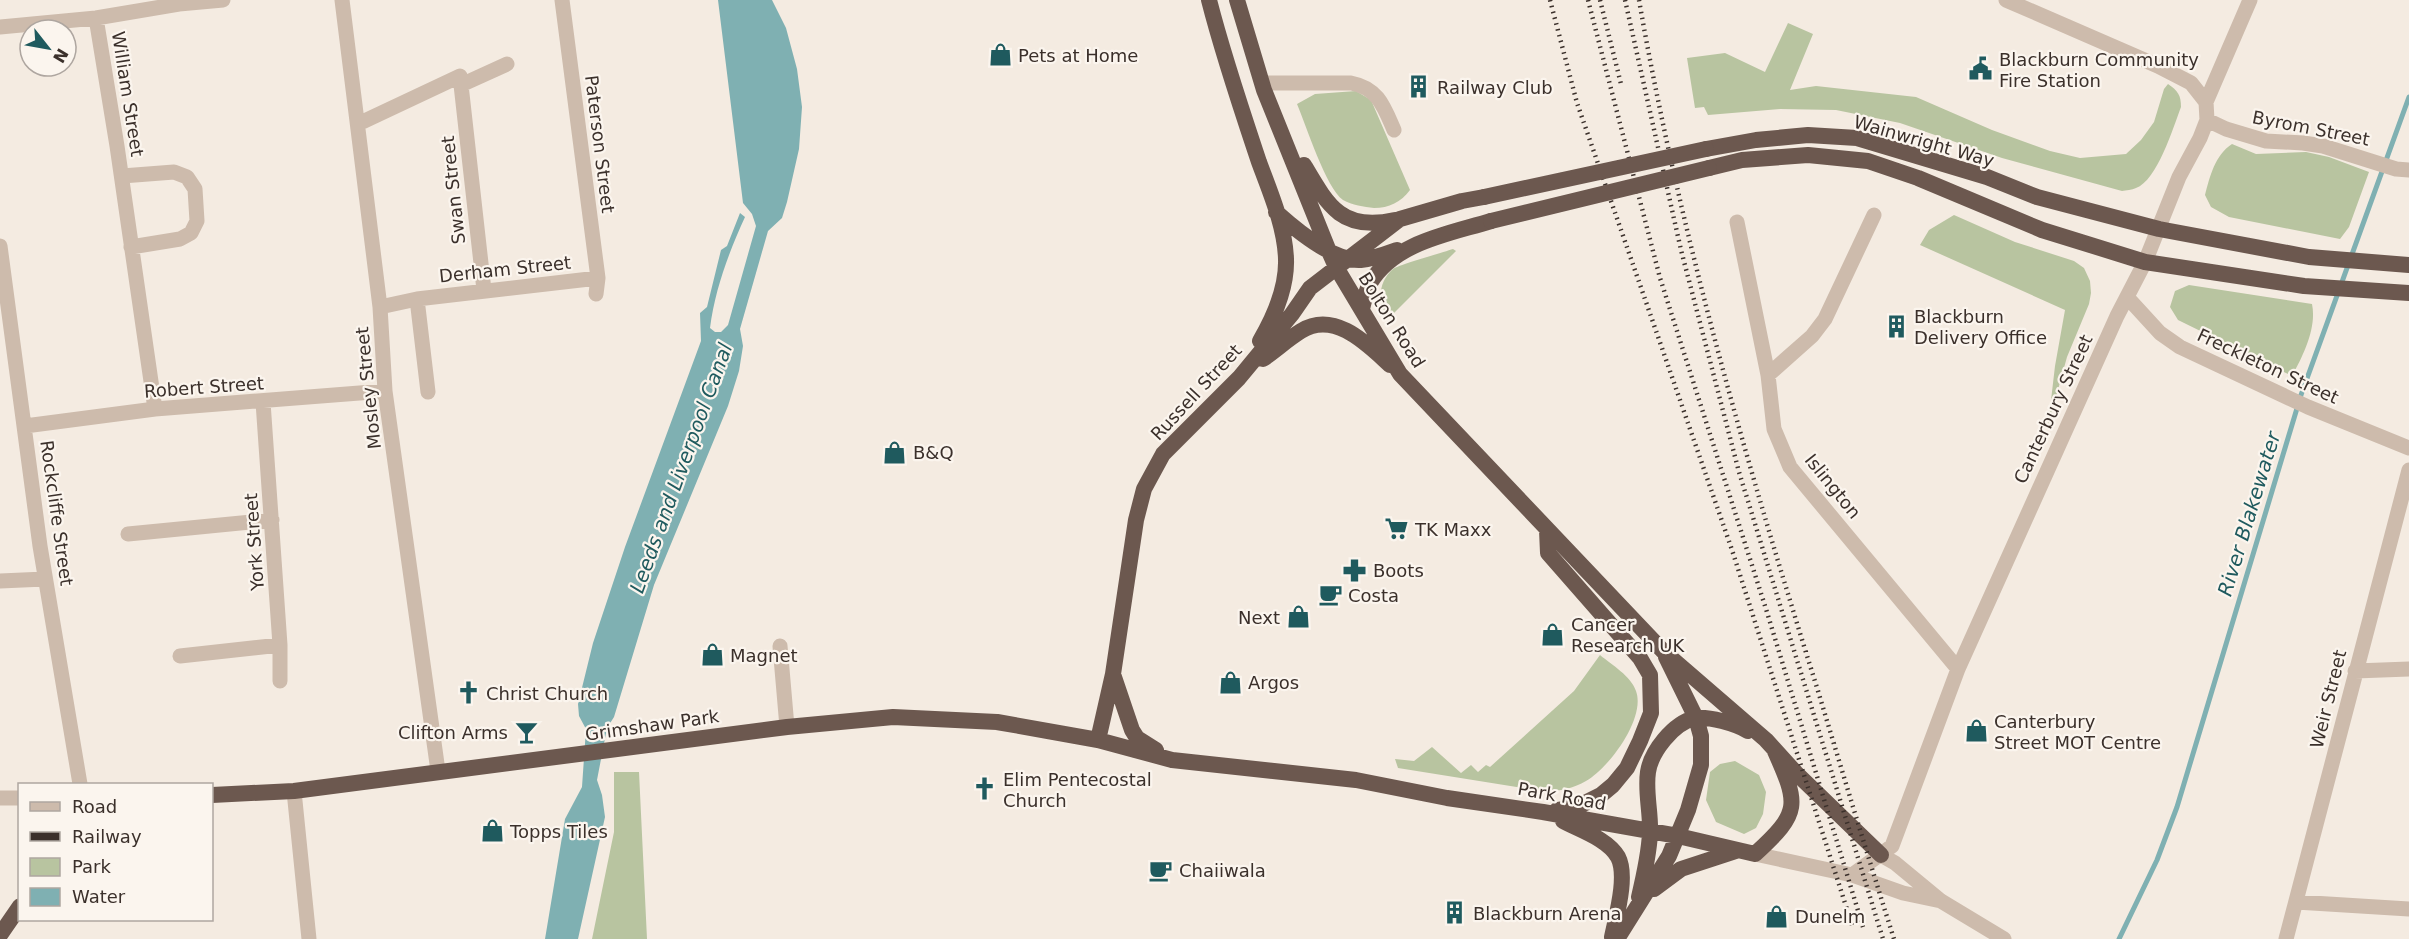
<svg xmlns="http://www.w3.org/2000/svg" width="2409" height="939" viewBox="0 0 2409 939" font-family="'DejaVu Sans',sans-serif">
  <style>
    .green { fill: #b8c4a0 }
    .water { fill: #7fb0b2 }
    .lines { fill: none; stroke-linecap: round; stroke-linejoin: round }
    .stream { stroke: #7fb0b2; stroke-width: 5 }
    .minor { stroke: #cdbbac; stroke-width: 15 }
    .tertiary { stroke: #cdbbac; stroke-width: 15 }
    .trunk { stroke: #6c584f; stroke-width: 16 }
    .rail { stroke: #3b302b; stroke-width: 4.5; stroke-dasharray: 1.5 4.5; stroke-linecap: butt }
    .trunk-bridge { stroke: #6c584f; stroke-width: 16 }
    .labels { text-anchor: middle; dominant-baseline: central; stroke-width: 4.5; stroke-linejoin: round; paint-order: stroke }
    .poi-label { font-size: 18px; fill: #3b302b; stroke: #fbf5ee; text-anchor: start }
    .street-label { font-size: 18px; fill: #3b302b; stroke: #fbf5ee }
    .water-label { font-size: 20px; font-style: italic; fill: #1f5a5e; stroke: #fbf5ee }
  </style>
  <rect width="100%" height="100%" fill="#f4ebe1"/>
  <path class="green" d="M1788,23L1813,34L1790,90L1816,86L1916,97L1992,130L2050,151L2080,158L2126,154L2141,140L2154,122L2164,89L2168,84C2178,91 2181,95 2181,107C2173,128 2157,181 2136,188C2132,190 2126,190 2122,191L2002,158L1900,123L1836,110L1780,109L1708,115L1704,107L1695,108L1687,58L1725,53L1765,72Z
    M1356,91L1371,100L1410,190C1401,202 1389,208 1374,208C1364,207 1352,205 1343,200C1326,188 1306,125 1297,104L1315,94Z
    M2232,144L2256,154L2306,152L2329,157L2369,172L2349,227L2340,239L2229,217L2211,207L2205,195C2210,176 2215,155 2232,144Z
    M1954,215L2015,242L2074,261L2084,268L2090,281L2091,293L2089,304L2067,357L2048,426L2055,366L2065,310L1920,245L1929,230Z
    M1453,249L1456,251L1393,314L1385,312C1377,299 1380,280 1393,269C1401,264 1441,253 1453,249Z
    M2189,285L2312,304C2317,328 2303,356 2292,376L2178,320L2170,307L2175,291Z
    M1600,655C1612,665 1631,676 1636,691C1646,718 1609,768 1586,781C1572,789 1558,792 1542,791L1398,768L1395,759L1414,761L1432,747L1461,773L1471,765L1478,772L1486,765L1490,767L1574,691Z
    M1735,761L1759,775L1766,792L1763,814L1756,828L1744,834L1716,822L1706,800L1710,772L1720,764Z
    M614,772H639L647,939H592L614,832Z"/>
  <path class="water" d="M718,0H772L786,28L797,69L802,107L799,149L787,202L782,218L768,231L740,329L743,346L739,371L728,406L654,585L614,717L607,728L597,780L602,795L605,817L578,939H545L565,819L582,787L586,729L579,716L578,704L593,643L625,547L701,341L700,313L707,307L721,250L727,246L740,213L745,217C729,252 715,289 710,328L715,332H721L728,325L756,226L752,214L743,203Z"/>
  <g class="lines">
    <path class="stream" d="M2119,939L2157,860L2177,807L2301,395L2409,97"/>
    <path class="minor" d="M342,0L380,307L385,391L438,771
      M562,0L598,278L596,294
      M2006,0L2158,66L2191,83L2206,102
      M96,18L117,146L155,409
      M0,27L96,18L179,4L223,0
      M1262,83H1351C1378,88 1384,107 1394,130
      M461,85L507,64
      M2207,120L2226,129L2266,141L2303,143L2323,146L2396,169L2409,170
      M358,124L460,76L484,290
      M122,176L174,172L187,177L195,189L197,221L191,233L180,239L131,247
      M1737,222L1768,375L1774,429L1790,467L1958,669
      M0,246L40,546L80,784
      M2127,297L2160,333L2180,347L2308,407L2409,448
      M417,299L428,392
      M380,307L417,299L598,278
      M1768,375L1812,336L1825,319L1874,215
      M263,402L280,645V681
      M25,426L155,409L385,391
      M128,534L272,520
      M0,581L45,579
      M780,646L787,727
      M180,656L280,645
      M2355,671L2409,669
      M294,791L309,939
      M1755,854L1852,875L1903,893L1941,901
      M1881,855L1895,863L1941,901L2004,939
      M1852,875L1892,846L1958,669L2117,316L2145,262L2179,177L2200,138L2207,120L2206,102L2250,0
      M2296,902L2409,909
      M2286,939L2409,470"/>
    <path class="tertiary" d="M0,798H20"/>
    <path class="trunk" d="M1209,0C1223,55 1241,108 1259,162C1270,192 1285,226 1286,259C1287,287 1274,317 1260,341
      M1237,0L1264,90L1328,249L1336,267L1400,374L1663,651L1766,740L1796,773L1881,855
      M1706,149L1756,140L1808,135L1857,138L1987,177L2037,197L2159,229L2309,257L2409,265
      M1304,165C1328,206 1342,232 1395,220
      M1709,168L1742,160L1808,155L1868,161L1918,178L2042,230L2145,262L2304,286L2409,293
      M1276,212C1295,229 1334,262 1361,260C1373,259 1386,254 1397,250
      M1362,309C1364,301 1366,291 1370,283C1395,242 1449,234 1491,221
      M1263,359C1276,350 1288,339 1301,331C1335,310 1368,345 1390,365
      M1547,530L1548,553L1640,658L1650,675L1651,713L1640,741L1627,768L1613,785L1601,795L1579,806L1557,810
      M1113,674L1132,730L1137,738L1156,750
      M1098,740L1113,674L1136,520L1144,489L1163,454L1239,378L1292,314L1310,288L1400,219L1462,201L1484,197
      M212,795L294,791L787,727L893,717L997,722L1098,740L1172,760L1356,780L1447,798L1543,812L1678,836L1755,854C1801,812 1799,805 1774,749
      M1563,821C1580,830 1608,839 1618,857C1628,876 1616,917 1612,937
      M1654,889L1681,869L1736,851
      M1639,897C1644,876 1649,854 1650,833C1651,813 1645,792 1648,772C1651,752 1673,723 1695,718C1709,716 1736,724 1748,731
      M0,935L20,906
      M1617,939L1669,856L1688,810L1701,765V736L1696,718L1666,657"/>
    <path class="rail" d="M1550,0L1577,103L1732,550L1852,925
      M1588,0L1660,278L1766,609L1863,927
      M1600,0L1621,84
      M1625,0L1681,250L1739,472L1883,939
      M1639,0C1680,235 1747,464 1818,691C1843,774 1868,857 1894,939"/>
    <path class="trunk-bridge" d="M1484,197L1706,149
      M1491,221L1709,168"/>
  </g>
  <defs>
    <symbol id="shop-bare" viewBox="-9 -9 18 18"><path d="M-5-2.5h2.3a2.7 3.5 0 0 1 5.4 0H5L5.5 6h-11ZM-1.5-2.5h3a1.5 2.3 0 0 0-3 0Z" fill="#1f5a5e" stroke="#fbf5ee" stroke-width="2.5" paint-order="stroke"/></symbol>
    <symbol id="civic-bare" viewBox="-9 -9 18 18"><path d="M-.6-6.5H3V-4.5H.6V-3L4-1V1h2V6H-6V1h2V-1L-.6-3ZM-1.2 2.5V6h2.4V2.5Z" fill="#1f5a5e" stroke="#fbf5ee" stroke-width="2.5" paint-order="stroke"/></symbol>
    <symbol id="building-bare" viewBox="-9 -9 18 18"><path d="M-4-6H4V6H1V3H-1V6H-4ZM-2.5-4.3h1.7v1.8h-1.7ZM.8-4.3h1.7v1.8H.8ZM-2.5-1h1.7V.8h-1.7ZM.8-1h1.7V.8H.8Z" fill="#1f5a5e" stroke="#fbf5ee" stroke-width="2.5" paint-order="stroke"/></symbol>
    <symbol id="supermarket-bare" viewBox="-9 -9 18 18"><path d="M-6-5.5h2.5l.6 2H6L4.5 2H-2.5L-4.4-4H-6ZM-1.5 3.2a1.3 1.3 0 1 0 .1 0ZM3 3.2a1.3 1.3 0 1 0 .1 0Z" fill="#1f5a5e" stroke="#fbf5ee" stroke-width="2.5" paint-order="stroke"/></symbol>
    <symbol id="pharmacy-bare" viewBox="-9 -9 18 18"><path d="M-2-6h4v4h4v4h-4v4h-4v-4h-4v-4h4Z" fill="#1f5a5e" stroke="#fbf5ee" stroke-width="2.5" paint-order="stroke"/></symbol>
    <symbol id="cafe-bare" viewBox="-9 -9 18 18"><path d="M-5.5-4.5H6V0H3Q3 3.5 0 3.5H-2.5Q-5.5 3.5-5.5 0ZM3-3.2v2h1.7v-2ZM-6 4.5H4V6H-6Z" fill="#1f5a5e" stroke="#fbf5ee" stroke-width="2.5" paint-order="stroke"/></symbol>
    <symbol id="church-bare" viewBox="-9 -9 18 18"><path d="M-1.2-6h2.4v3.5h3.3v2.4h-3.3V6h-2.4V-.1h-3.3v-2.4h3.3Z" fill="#1f5a5e" stroke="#fbf5ee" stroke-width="2.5" paint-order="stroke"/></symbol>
    <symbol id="bar-bare" viewBox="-9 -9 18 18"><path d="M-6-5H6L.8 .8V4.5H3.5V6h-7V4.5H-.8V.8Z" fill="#1f5a5e" stroke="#fbf5ee" stroke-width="2.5" paint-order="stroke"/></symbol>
  </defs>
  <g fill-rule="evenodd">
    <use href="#shop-bare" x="984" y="38" width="33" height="33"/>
    <use href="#civic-bare" x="1964" y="52" width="33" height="33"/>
    <use href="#building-bare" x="1402" y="70" width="33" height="33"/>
    <use href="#building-bare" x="1880" y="310" width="33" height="33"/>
    <use href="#shop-bare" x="878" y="436" width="33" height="33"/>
    <use href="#supermarket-bare" x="1380" y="512" width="33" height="33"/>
    <use href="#pharmacy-bare" x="1338" y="554" width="33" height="33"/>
    <use href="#cafe-bare" x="1314" y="578" width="33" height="33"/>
    <use href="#shop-bare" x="1282" y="600" width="33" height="33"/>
    <use href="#shop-bare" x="1536" y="618" width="33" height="33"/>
    <use href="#shop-bare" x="696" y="638" width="33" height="33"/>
    <use href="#shop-bare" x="1214" y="666" width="33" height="33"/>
    <use href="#church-bare" x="452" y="676" width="33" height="33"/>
    <use href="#shop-bare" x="1960" y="714" width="33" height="33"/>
    <use href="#bar-bare" x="510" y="716" width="33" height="33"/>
    <use href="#church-bare" x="968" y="772" width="33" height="33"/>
    <use href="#shop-bare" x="476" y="814" width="33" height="33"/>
    <use href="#cafe-bare" x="1144" y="854" width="33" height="33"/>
    <use href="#building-bare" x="1438" y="896" width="33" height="33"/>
    <use href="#shop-bare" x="1760" y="900" width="33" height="33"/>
  </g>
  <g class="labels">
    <g class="poi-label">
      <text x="1018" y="55">Pets at Home</text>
      <text x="1999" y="59">Blackburn Community<tspan x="1999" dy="21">Fire Station</tspan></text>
      <text x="1437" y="87">Railway Club</text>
      <text x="1914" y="316">Blackburn<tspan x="1914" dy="21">Delivery Office</tspan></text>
      <text x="913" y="452">B&amp;Q</text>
      <text x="1415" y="529">TK Maxx</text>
      <text x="1373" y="570">Boots</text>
      <text x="1348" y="595">Costa</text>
      <text x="1280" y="617" text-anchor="end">Next</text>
      <text x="1571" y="624">Cancer<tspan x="1571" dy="21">Research UK</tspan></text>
      <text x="730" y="655">Magnet</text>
      <text x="1248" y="682">Argos</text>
      <text x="486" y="693">Christ Church</text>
      <text x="1994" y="721">Canterbury<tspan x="1994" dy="21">Street MOT Centre</tspan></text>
      <text x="508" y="732" text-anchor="end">Clifton Arms</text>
      <text x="1003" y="779">Elim Pentecostal<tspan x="1003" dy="21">Church</tspan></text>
      <text x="510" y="831">Topps Tiles</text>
      <text x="1179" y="870">Chaiiwala</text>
      <text x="1473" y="913">Blackburn Arena</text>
      <text x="1795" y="916">Dunelm</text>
    </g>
    <g class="street-label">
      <text transform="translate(128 94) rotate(81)">William Street</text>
      <text transform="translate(2311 128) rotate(11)">Byrom Street</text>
      <text transform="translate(1924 141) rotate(16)">Wainwright Way</text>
      <text transform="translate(600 144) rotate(83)">Paterson Street</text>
      <text transform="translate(453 190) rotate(-96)">Swan Street</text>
      <text transform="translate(505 269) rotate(-6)">Derham Street</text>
      <text transform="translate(1392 320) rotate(58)">Bolton Road</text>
      <text transform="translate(2268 366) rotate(25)">Freckleton Street</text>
      <text transform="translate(204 387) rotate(-4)">Robert Street</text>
      <text transform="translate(368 388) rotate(-96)">Mosley Street</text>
      <text transform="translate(1196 392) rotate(-47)">Russell Street</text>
      <text transform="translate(2053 409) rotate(-65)">Canterbury Street</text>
      <text transform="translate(1833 486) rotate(51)">Islington</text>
      <text transform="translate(57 513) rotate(82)">Rockcliffe Street</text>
      <text transform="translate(254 542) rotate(-94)">York Street</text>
      <text transform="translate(2328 699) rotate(-76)">Weir Street</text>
      <text transform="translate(652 725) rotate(-8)">Grimshaw Park</text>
      <text transform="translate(1562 796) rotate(10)">Park Road</text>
    </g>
    <g class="water-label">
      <text transform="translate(681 468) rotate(-70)">Leeds and Liverpool Canal</text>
      <text transform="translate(2249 514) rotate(-73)">River Blakewater</text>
    </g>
  </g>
  <rect x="18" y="783" width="195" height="138" fill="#fbf5ee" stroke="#aea6a0" stroke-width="1.5"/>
  <rect x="30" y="802" width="30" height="9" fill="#cdbbac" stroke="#aea6a0" stroke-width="1.5"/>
  <text x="72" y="813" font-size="18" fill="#3b302b">Road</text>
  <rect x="30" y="832" width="30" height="9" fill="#3b302b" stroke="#aea6a0" stroke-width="1.5"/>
  <text x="72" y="843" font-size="18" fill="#3b302b">Railway</text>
  <rect x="30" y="858" width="30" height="18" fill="#b8c4a0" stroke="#aea6a0" stroke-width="1.5"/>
  <text x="72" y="873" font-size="18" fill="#3b302b">Park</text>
  <rect x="30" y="888" width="30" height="18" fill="#7fb0b2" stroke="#aea6a0" stroke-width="1.5"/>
  <text x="72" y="903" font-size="18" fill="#3b302b">Water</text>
  <g transform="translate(48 48) rotate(121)"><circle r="28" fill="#fbf5ee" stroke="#aea6a0" stroke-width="1.5"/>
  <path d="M0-4.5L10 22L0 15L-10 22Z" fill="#1f5a5e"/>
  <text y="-9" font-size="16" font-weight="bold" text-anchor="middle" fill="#3b302b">N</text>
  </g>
</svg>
